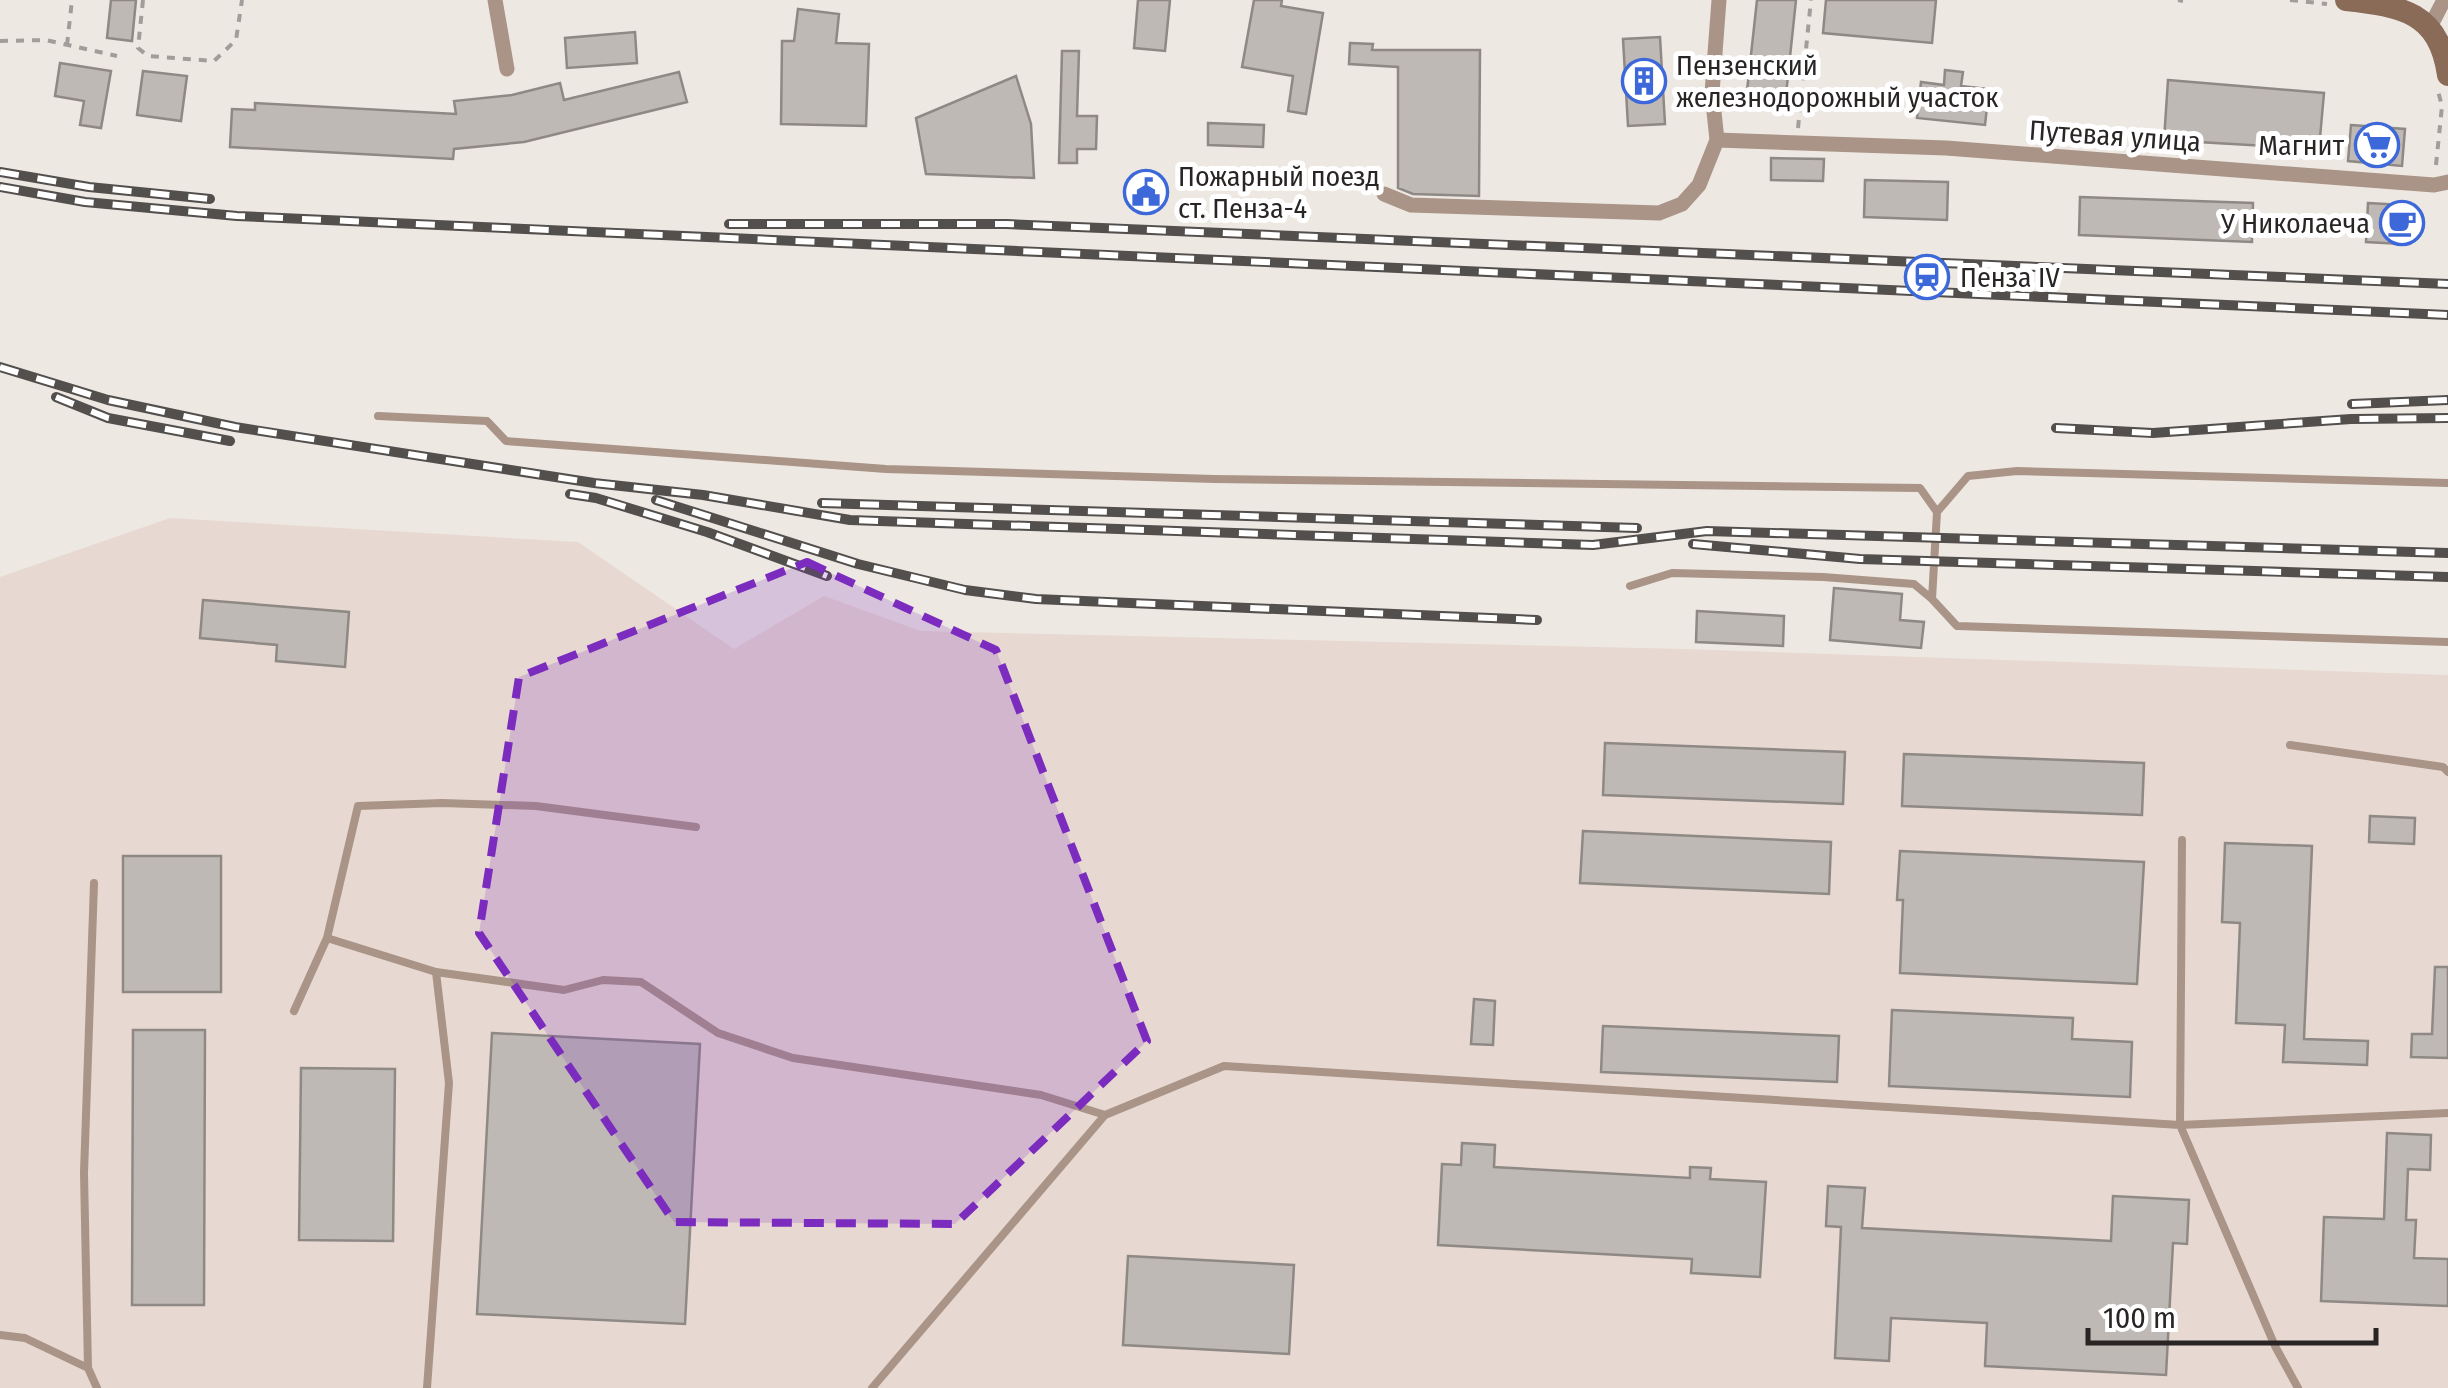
<svg xmlns="http://www.w3.org/2000/svg" width="2448" height="1388" viewBox="0 0 2448 1388" font-family="'Fira Sans Condensed',sans-serif">
  <style>
    .built { fill: #e7d9d1 }
    .building { fill: #bfb9b5; stroke: #8f8985; stroke-width: 2.5 }
    .lines { fill: none; stroke-linecap: round; stroke-linejoin: round }
    .path { stroke: #a29d9a; stroke-width: 4; stroke-dasharray: 8 8; stroke-linecap: butt }
    .service { stroke: #a99487; stroke-width: 8 }
    .minor { stroke: #a99487; stroke-width: 15 }
    .secondary { stroke: #896b58; stroke-width: 22 }
    .rail-casing { stroke: #534f4d; stroke-width: 10 }
    .rail { stroke: #fff; stroke-width: 6; stroke-dasharray: 19; stroke-linecap: butt }
    .marked { fill: #7b2cbf; fill-opacity: 0.2; stroke: #7b2cbf; stroke-width: 8; stroke-dasharray: 20 12; stroke-linejoin: round }
    .labels { text-anchor: middle; dominant-baseline: central; stroke-width: 10; stroke-linejoin: round; paint-order: stroke }
    .poi-label { font-size: 28px; fill: #282524; stroke: #fff; text-anchor: start }
    .street-label { font-size: 28px; fill: #282524; stroke: #fff }
  </style>
  <rect width="100%" height="100%" fill="#eee8e3"/>
  <path class="built" d="M170,518L578,542L734,649L824,596L921,631L1684,649L2448,675V1388H0V577Z"/>
  <path class="building" d="M111,0H136L132,41L107,38Z
    M1138,0H1170L1165,51L1134,48Z
    M1254,0H1282L1281,6L1323,13L1306,114L1288,111L1293,76L1242,67Z
    M1757,0H1796L1786,95L1747,91Z
    M1826,0H1936L1932,43L1823,33Z
    M798,9L839,14L836,43L869,44L866,126L781,124L782,41H794Z
    M635,32L637,63L567,68L565,38Z
    M1660,37L1665,124L1628,126L1623,39Z
    M1350,43L1373,44L1372,50H1480L1479,196L1413,194L1398,188V67L1349,64Z
    M1062,51H1079L1077,116H1097L1096,149H1077V163H1059Z
    M60,63L111,71L101,128L80,125L84,101L55,96Z
    M1945,70L1963,72L1961,86L1989,89L1985,125L1917,118L1921,82L1944,85Z
    M143,71L187,76L181,121L137,115Z
    M679,72L687,102L524,142L454,149L453,159L230,147L232,109L255,110V103L456,114L454,101L512,95L560,83L564,100Z
    M1016,76L1031,124L1034,178L926,174L916,118Z
    M2168,80L2324,93L2319,149L2164,140Z
    M1208,123L1264,125L1263,147L1208,145Z
    M2351,125L2405,129L2402,166L2348,161Z
    M1771,158L1824,159L1823,181L1771,180Z
    M1865,180L1948,182L1947,220L1864,217Z
    M2080,197L2253,203L2252,242L2079,235Z
    M2368,203L2403,205L2401,244L2366,242Z
    M1834,588L1902,594L1900,620L1924,622L1921,648L1830,640Z
    M203,600L349,612L345,667L276,661L277,645L200,638Z
    M1697,611L1784,616L1783,646L1696,642Z
    M1605,743L1845,752L1843,804L1603,795Z
    M1904,754L2144,763L2142,815L1902,806Z
    M2370,816L2415,818L2414,844L2369,842Z
    M1583,831L1831,842L1829,894L1580,883Z
    M2225,843L2312,846L2304,1039L2368,1041L2367,1065L2283,1062L2285,1025L2236,1023L2240,923L2222,922Z
    M1900,851L2144,862L2137,984L1900,973L1903,900H1897Z
    M123,856H221V992H123Z
    M2435,967H2448V1058L2411,1057L2412,1034H2432Z
    M1474,999L1495,1001L1493,1045L1471,1044Z
    M1892,1010L2073,1018L2072,1039L2132,1042L2130,1097L1889,1086Z
    M1603,1026L1839,1036L1837,1082L1601,1072Z
    M133,1030H205L204,1305H132Z
    M492,1033L700,1044L685,1324L477,1314Z
    M301,1068L395,1069L393,1241L299,1240Z
    M2387,1133L2431,1135L2430,1170L2408,1169L2406,1220H2416L2414,1258L2448,1259V1306L2321,1301L2324,1217L2384,1219Z
    M1462,1143L1495,1145L1494,1167L1690,1178V1167L1711,1168L1710,1179L1766,1182L1760,1277L1691,1273L1692,1259L1438,1245L1442,1164L1461,1165Z
    M1828,1186L1865,1188L1862,1228L2111,1241L2113,1196L2189,1200L2187,1244L2173,1243L2166,1375L1985,1366L1987,1323L1891,1318L1889,1361L1835,1358L1841,1227L1826,1226Z
    M1128,1256L1294,1265L1289,1354L1123,1345Z"/>
  <g class="lines">
    <path class="path" d="M143,0L138,48L148,56L214,61L236,40L242,0
      M2178,0L2183,1
      M2290,0L2327,4
      M0,41L46,40L117,56
      M67,45L72,0
      M1798,128L1811,0
      M2436,165L2442,106L2438,91"/>
    <path class="service" d="M378,416L487,421L506,441L886,469L1214,479L1920,488L1937,512
      M2448,483L2017,471L1968,476L1937,512L1932,599L1957,626L2448,642
      M1630,586L1672,573L1823,577L1914,584L1932,599
      M2290,745L2443,767L2448,772
      M2182,840L2180,1125L2275,1346L2298,1388
      M327,938L436,972L564,990L603,980L641,982L718,1033L793,1058L1041,1095L1105,1115
      M294,1011L327,938L358,806L442,803L536,806L696,827
      M0,1335L25,1338L88,1368L97,1388
      M88,1368L84,1173L94,883
      M427,1388L449,1083L436,972
      M872,1388L1105,1115L1224,1066L2180,1125L2448,1113"/>
    <path class="minor" d="M495,0L507,69
      M2430,27L2444,0
      M1717,140L1946,148L2434,185L2448,182
      M1384,194L1411,205L1659,213L1682,204L1699,185L1717,140L1712,93L1719,0"/>
    <path class="secondary" d="M2346,0C2402,6 2439,12 2448,75"/>
    <defs>
      <path id="rail" d="M0,172L89,187L210,199
        M0,187L85,202L237,216L2448,315
        M729,224H1006L2448,284
        M0,367L108,400L235,427L594,483L703,495L850,520L1593,545L1707,531L2448,553
        M56,397L108,418L230,441
        M2352,404L2448,400
        M2056,428L2153,433L2351,419L2448,418
        M570,494L596,498L707,532L827,576
        M656,500L858,564L965,590L1036,599L1537,620
        M822,503L1637,528
        M1693,544L1860,559L2448,577"/>
    </defs>
    <use href="#rail" class="rail-casing"/>
    <use href="#rail" class="rail"/>
  </g>
  <path class="marked" d="M807,562L996,650L1147,1041L955,1224L674,1222L479,933L519,677Z"/>
  <defs>
    <symbol id="building-ring" viewBox="-11 -11 22 22"><circle r="9.5" fill="#fff" stroke="#3d68d9" stroke-width="1.5"/><path d="M-4-6H4V6H1V3H-1V6H-4ZM-2.5-4.3h1.7v1.8h-1.7ZM.8-4.3h1.7v1.8H.8ZM-2.5-1h1.7V.8h-1.7ZM.8-1h1.7V.8H.8Z" fill="#3d68d9"/></symbol>
    <symbol id="supermarket-ring" viewBox="-11 -11 22 22"><circle r="9.5" fill="#fff" stroke="#3d68d9" stroke-width="1.5"/><path d="M-6-5.5h2.5l.6 2H6L4.5 2H-2.5L-4.4-4H-6ZM-1.5 3.2a1.3 1.3 0 1 0 .1 0ZM3 3.2a1.3 1.3 0 1 0 .1 0Z" fill="#3d68d9"/></symbol>
    <symbol id="civic-ring" viewBox="-11 -11 22 22"><circle r="9.5" fill="#fff" stroke="#3d68d9" stroke-width="1.5"/><path d="M-.6-6.5H3V-4.5H.6V-3L4-1V1h2V6H-6V1h2V-1L-.6-3ZM-1.2 2.5V6h2.4V2.5Z" fill="#3d68d9"/></symbol>
    <symbol id="cafe-ring" viewBox="-11 -11 22 22"><circle r="9.5" fill="#fff" stroke="#3d68d9" stroke-width="1.5"/><path d="M-5.5-4.5H6V0H3Q3 3.5 0 3.5H-2.5Q-5.5 3.5-5.5 0ZM3-3.2v2h1.7v-2ZM-6 4.5H4V6H-6Z" fill="#3d68d9"/></symbol>
    <symbol id="station-ring" viewBox="-11 -11 22 22"><circle r="9.5" fill="#fff" stroke="#3d68d9" stroke-width="1.5"/><path d="M-3-6H3Q5-6 5-4V2Q5 4 3 4L4.5 6H3L1.5 4h-3L-3 6H-4.5L-3 4Q-5 4-5 2V-4Q-5-6-3-6ZM-3.5-4v3h7v-3ZM-3.5 1v1.5H-2V1ZM2 1v1.5H3.5V1Z" fill="#3d68d9"/></symbol>
  </defs>
  <g fill-rule="evenodd">
    <use href="#building-ring" x="1619" y="56" width="50" height="50"/>
    <use href="#supermarket-ring" x="2352" y="120" width="50" height="50"/>
    <use href="#civic-ring" x="1121" y="167" width="50" height="50"/>
    <use href="#cafe-ring" x="2377" y="198" width="50" height="50"/>
    <use href="#station-ring" x="1902" y="252" width="50" height="50"/>
  </g>
  <g class="labels">
    <g class="poi-label">
      <text x="1676" y="65">Пензенский<tspan x="1676" dy="32">железнодорожный участок</tspan></text>
      <text x="2344" y="145" text-anchor="end">Магнит</text>
      <text x="1178" y="176">Пожарный поезд<tspan x="1178" dy="32">ст. Пенза-4</tspan></text>
      <text x="2370" y="223" text-anchor="end">У Николаеча</text>
      <text x="1960" y="277">Пенза IV</text>
    </g>
    <g class="street-label">
      <text transform="translate(2115 136) rotate(4)">Путевая улица</text>
    </g>
  </g>
  <path d="M2088 1328v15h288v-15" fill="none" stroke="#282524" stroke-width="5"/>
  <text x="2103" y="1328" font-size="30" fill="#282524" stroke="#ffffff" stroke-width="8" paint-order="stroke">100 m</text>
</svg>
